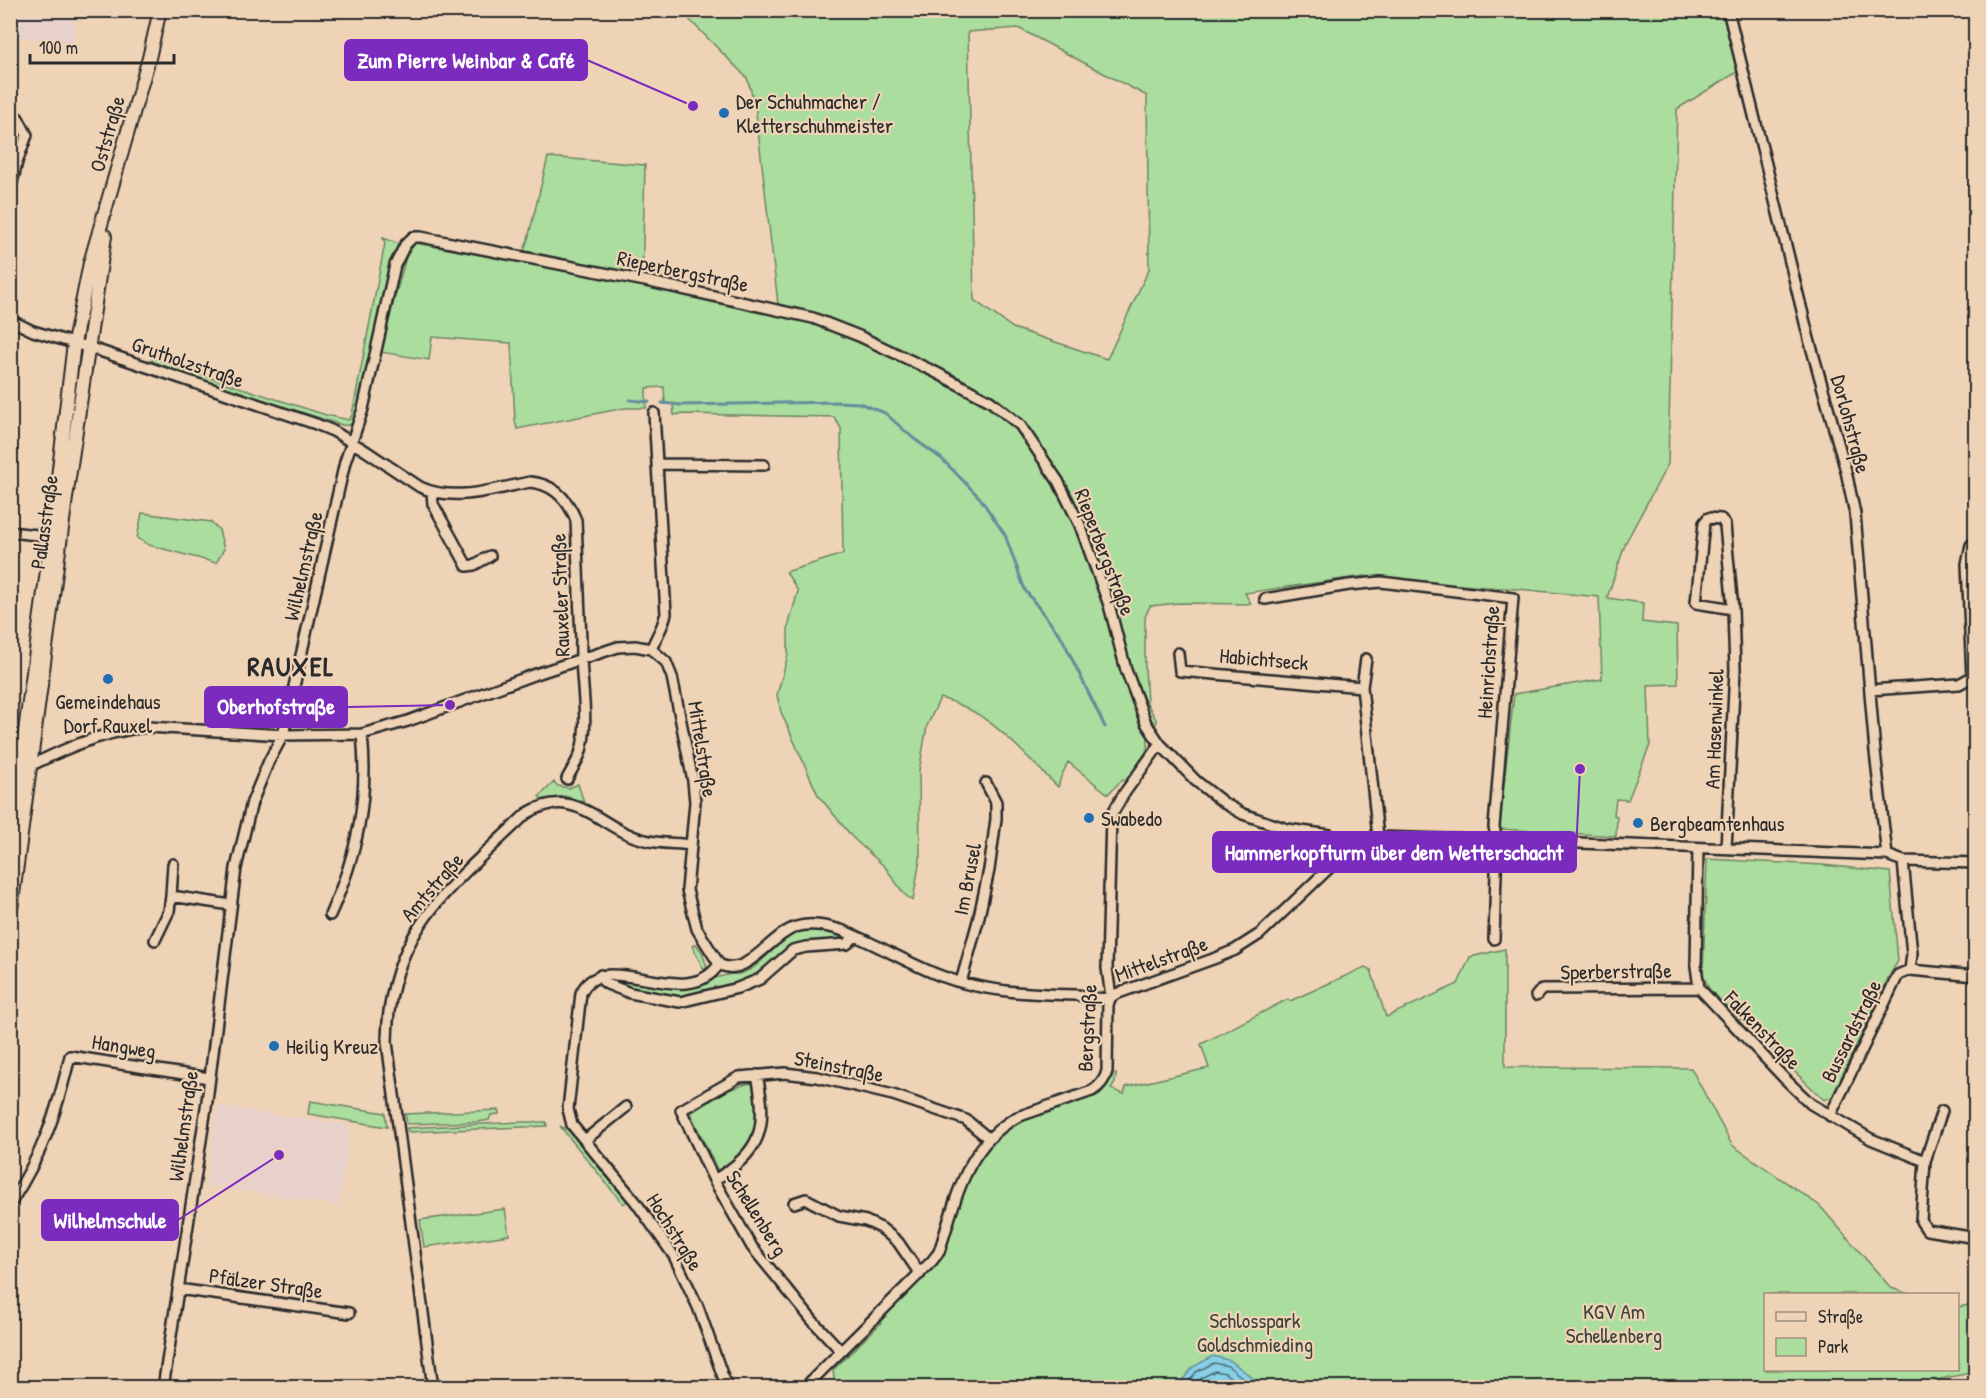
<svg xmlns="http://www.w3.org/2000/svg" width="1986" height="1398" viewBox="0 0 1986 1398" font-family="'Patrick Hand',sans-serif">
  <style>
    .built { fill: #e8d1cb }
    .green { fill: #abdd9e; stroke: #6b8464; stroke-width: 1.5; fill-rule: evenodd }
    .water { fill: #87d1e8; stroke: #628f9c; stroke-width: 1.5 }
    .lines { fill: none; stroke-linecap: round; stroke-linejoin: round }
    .shore { stroke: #506d77; stroke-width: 1.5 }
    .stream { stroke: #628f9c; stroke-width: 3 }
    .street-casing { stroke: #2b2b2b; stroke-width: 14 }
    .secondary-casing { stroke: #2b2b2b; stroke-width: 16 }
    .street { stroke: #efd3b6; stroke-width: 9 }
    .secondary { stroke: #efd3b6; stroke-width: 12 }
    .poi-dot { fill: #1f6fb2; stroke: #efd3b6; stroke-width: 2 }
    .labels { text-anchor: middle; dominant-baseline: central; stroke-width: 4.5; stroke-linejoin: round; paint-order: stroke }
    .poi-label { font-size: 21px; fill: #2b2b2b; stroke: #efd3b6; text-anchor: start }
    .street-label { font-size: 21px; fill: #2b2b2b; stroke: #efd3b6 }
    .park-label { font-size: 21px; fill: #3e463c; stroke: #efd3b6 }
    .district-label { font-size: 27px; font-weight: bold; letter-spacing: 1.5px; fill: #2b2b2b; stroke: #efd3b6 }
    .leader { fill: none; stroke: #7b2cbf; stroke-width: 2 }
    .callout-dot { fill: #7b2cbf; stroke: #efd3b6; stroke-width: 2 }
    .callout { fill: #7b2cbf; stroke: #7b2cbf; stroke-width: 2 }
    .callout-label { font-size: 22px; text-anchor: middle; font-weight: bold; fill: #fff }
  </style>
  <rect width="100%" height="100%" fill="#efd3b6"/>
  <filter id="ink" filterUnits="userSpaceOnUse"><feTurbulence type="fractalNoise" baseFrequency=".0167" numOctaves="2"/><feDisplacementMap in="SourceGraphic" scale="12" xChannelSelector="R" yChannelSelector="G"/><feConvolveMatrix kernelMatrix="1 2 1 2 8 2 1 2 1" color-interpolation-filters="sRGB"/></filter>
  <g filter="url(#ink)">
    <path class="built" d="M10,11H77L72,45L11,35Z
      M218,1106L351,1126L339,1206L206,1185Z"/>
    <path class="green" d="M681,11H1728L1742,69L1677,109L1668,464L1626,542L1607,598L1643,603L1642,622L1677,626L1678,684L1648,685L1650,745L1628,800L1616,799L1614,815L1617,816L1616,836L1499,829L1514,694L1602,679L1599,597L1517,589L1430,583L1364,576L1245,593L1251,604L1179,603L1150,606L1145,617V668L1147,703L1157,722L1148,734V745L1146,752L1126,782L1122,780L1108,794L1068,762L1061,777L1058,787C1022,753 990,710 940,698L927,726L919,771L920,859L913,901L904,894L885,867L853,838L818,795L781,712L777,695L788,655V627L798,591L786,572L843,554L841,428L834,417L681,414L674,415L673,404H665L664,387L646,388V408H625L517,429L515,421L511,343L432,337L429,360L380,352L406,257L415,243L520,262L528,239L548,157L645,165L642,286L657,287L776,313L778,304L755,104L747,78ZM1018,28L1147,96L1149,269L1107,359L1013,328L974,300L968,32Z
      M383,238L399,244L391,267L357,415C355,422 350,427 342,425L204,382L152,361L153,357L198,374L326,415L349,420L352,415L385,243Z
      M142,513L211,522L219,530L224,549L216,563L149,545L137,538Z
      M554,782L558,786L569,788L578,784L584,802L565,796L542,800L539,797Z
      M1707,859L1823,865L1890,872L1898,961L1888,978L1832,1097L1824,1100L1709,989L1703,975Z
      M800,929H819L846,937V939L845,941L791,947L760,976L740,984L684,998L623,986L610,982L607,979H620L674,988L731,974C750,977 767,955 780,943L779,939Z
      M696,944L702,952L707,967L704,970L692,946Z
      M1505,949V1067L1691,1068L1732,1145L1820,1206L1891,1288L1909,1294H1766V1370H1958V1307L1975,1304V1372L1941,1379L1925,1387L835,1388L833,1370L881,1323L880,1320L938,1263L949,1238L968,1180L981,1157L995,1141L1012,1127L1027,1119L1100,1094L1107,1086L1113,1075L1116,1074L1115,1083L1111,1089L1124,1094L1126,1087L1209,1068L1201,1044L1288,999L1290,1001L1365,967L1371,970L1386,1017L1458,984L1470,957Z
      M749,1083L754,1085C756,1093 758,1102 759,1110C761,1137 739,1158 719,1173L693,1119L692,1112L726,1091Z
      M310,1101L385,1113L387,1127L308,1114Z
      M499,1110V1114L491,1115L489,1120L478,1122L407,1124L405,1114Z
      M520,1122H546L547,1126L408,1132L407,1128Z
      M560,1126L568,1130L627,1201L623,1204Z
      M505,1209L509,1235L424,1247L420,1220Z"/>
    <path class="water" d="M1213,1356L1231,1361L1264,1387H1177L1193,1367Z"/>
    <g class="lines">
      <path class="shore" d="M1184,1388L1196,1372L1214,1363L1228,1366L1255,1388
        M1193,1388L1201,1378L1215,1371L1225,1373L1244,1388"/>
      <path class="stream" d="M630,400L649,402
        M662,403L681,405L838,402L859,403L885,413L913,438L942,459L980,498L1005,535L1025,590L1062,638L1105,727"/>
      <defs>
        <path id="street" d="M1728,10L1809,339L1846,471L1855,514L1875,752L1887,855
          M10,112L18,118L27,135L17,162L10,191
          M10,320L33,331L97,350L316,424L333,431L366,451L420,487C455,503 494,489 530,482C554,484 568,500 576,520L581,641C579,676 591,722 580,754C577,762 571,771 567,779
          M657,464L764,465
          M432,492L433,504L467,566L474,565L490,556
          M10,532L56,537
          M1265,599L1349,585L1381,582L1513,598L1494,827L1497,840L1494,939
          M651,649L662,626L666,614L654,413
          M1178,653L1180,671L1362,687
          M1366,659L1362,687L1378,837
          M1870,690L1959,684L1972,677L1967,564L1971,545
          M10,776C53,754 99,731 148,727L283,735L362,734L408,721L533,675L618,647L635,646L651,649L666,662L672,677L693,781L695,802L687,890L697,929L719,964C746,980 770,935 796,927C810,922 827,926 841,930C875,943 907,963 941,976C984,992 1031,994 1076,995C1090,996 1103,1003 1116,994L1213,959L1235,950L1260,934L1345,853L1378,837L1553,842L1887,855L1903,861L1976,863
          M1698,848L1696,966L1699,988L1784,1078L1811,1104L1871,1139L1925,1161L1921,1221L1927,1230L1976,1238
          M1726,849L1735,670L1733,609L1725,525L1721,519L1708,518L1704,523L1696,603L1733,609
          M171,896L173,864
          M330,915C357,855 369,800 362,734
          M155,940L169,911L171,896L231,905
          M719,964C687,1014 603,945 581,993L568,1109L572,1125L635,1201L674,1256L698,1307L727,1388
          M1910,970L1976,976
          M601,975L603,981L607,984L630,993L680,1002L738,988L760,979L793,950L806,947L847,944L855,936
          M961,982L978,921L989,870L996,819V802L986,783
          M1536,996L1542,989L1699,988
          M1830,1116L1898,975L1910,970L1912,954L1903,861
          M585,1140L626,1107
          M1925,1161L1942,1111
          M714,1180C762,1152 768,1127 757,1075
          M794,1203L806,1199L839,1216L866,1221L881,1228L898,1242L920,1274
          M10,1204C43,1153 56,1115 70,1056L209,1078
          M178,1289L349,1313
          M841,1351L812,1320L752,1247L714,1180L681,1110L739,1077L785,1073L817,1077L893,1095L966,1120L988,1138
          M163,1388L207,1101L236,868L252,802L269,761L283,735L345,462L363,409L395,265L405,245L413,237H421L650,282L813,318L859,336L935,372L990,401L1020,425L1058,481L1080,525L1109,605L1126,670L1146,723L1160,744L1196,781L1224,803L1243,814L1287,829L1330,835L1345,853
          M433,1388L387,1042C388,929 452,886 526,814C577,783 600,830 645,840C659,844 676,843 691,845
          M804,1388L932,1261L939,1252C956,1200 965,1146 1017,1117L1092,1091C1100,1086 1105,1080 1107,1071L1108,1004L1111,997L1107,968L1111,816L1123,795L1160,744"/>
        <path id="secondary" d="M10,840L46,578L74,343L90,263L149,58L160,10
          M10,917L66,498L105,236
          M1973,1388L1976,1387"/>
      </defs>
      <use href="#street" class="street-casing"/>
      <use href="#secondary" class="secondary-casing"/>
      <use href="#street" class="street"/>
      <use href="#secondary" class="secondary"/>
    </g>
  </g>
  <g class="poi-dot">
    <circle cx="724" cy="113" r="6"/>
    <circle cx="108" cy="679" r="6"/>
    <circle cx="1089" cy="818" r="6"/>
    <circle cx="1638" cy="823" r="6"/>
    <circle cx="274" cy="1046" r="6"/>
  </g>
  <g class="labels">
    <g class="poi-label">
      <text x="736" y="101">Der Schuhmacher /<tspan x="736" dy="24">Kletterschuhmeister</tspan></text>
      <text x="108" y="701" text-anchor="middle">Gemeindehaus<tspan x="108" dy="24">Dorf Rauxel</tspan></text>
      <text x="1101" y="818">Swabedo</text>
      <text x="1650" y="823">Bergbeamtenhaus</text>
      <text x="286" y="1046">Heilig Kreuz</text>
    </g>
    <g class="street-label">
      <text transform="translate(107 134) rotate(-74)">Oststraße</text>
      <text transform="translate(683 271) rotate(12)">Rieperbergstraße</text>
      <text transform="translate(188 362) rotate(19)">Grutholzstraße</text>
      <text transform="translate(1851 424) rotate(75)">Dorlohstraße</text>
      <text transform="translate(44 522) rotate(-82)">Pallasstraße</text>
      <text transform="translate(1105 552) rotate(69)">Rieperbergstraße</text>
      <text transform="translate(303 566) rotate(-77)">Wilhelmstraße</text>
      <text transform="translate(560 595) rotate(-92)">Rauxeler Straße</text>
      <text transform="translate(1264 659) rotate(5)">Habichtseck</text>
      <text transform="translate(1488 662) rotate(-86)">Heinrichstraße</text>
      <text transform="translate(1714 729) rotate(-88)">Am Hasenwinkel</text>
      <text transform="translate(703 749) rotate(81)">Mittelstraße</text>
      <text transform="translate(967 879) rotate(-79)">Im Brusel</text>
      <text transform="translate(432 887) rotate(-49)">Amtstraße</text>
      <text transform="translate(1161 959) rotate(-20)">Mittelstraße</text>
      <text transform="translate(1616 971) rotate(-1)">Sperberstraße</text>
      <text transform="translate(1087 1028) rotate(-87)">Bergstraße</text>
      <text transform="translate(1763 1030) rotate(46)">Falkenstraße</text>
      <text transform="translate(1851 1031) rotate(-64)">Bussardstraße</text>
      <text transform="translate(124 1046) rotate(9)">Hangweg</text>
      <text transform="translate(839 1066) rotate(11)">Steinstraße</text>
      <text transform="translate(183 1126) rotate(-82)">Wilhelmstraße</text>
      <text transform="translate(757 1213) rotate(58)">Schellenberg</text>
      <text transform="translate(675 1232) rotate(58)">Hochstraße</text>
      <text transform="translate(266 1283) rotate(8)">Pfälzer Straße</text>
    </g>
    <g class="park-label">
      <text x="1614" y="1311">KGV Am<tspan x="1614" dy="24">Schellenberg</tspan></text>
      <text x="1255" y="1320">Schlosspark<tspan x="1255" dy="24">Goldschmieding</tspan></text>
    </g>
    <g class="district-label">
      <text x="291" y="666">RAUXEL</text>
    </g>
  </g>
  <path class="leader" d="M693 106L587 60M450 705L347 707M1580 769L1576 852M279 1155L178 1220"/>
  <g class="callout-dot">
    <circle cx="693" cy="106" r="6"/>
    <circle cx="450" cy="705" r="6"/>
    <circle cx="1580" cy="769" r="6"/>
    <circle cx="279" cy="1155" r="6"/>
  </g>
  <g class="callout">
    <rect x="345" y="40" width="242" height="40" rx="6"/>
    <rect x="205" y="687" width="142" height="40" rx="6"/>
    <rect x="1213" y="832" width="363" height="40" rx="6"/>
    <rect x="42" y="1200" width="136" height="40" rx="6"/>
  </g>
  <g class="callout-label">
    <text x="466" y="68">Zum Pierre Weinbar &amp; Café</text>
    <text x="276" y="714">Oberhofstraße</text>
    <text x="1394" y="860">Hammerkopfturm über dem Wetterschacht</text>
    <text x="110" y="1228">Wilhelmschule</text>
  </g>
  <rect width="1986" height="1398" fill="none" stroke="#efd3b6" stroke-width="36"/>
  <rect x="18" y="18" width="1950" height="1362" fill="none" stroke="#2b2b2b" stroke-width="2" filter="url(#ink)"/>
  <rect x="1764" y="1293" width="195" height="78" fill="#efd3b6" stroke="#a1907e" stroke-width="1.5"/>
  <rect x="1776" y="1312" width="30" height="9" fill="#efd3b6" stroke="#a1907e" stroke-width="1.5"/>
  <text x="1818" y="1323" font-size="18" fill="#2b2b2b">Straße</text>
  <rect x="1776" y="1338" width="30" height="18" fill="#abdd9e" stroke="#a1907e" stroke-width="1.5"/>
  <text x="1818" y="1353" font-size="18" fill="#2b2b2b">Park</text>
  <path d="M30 54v9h144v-9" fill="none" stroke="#2b2b2b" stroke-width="3"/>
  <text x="39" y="54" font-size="18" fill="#2b2b2b" stroke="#efd3b6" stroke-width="4.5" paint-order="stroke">100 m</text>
</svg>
